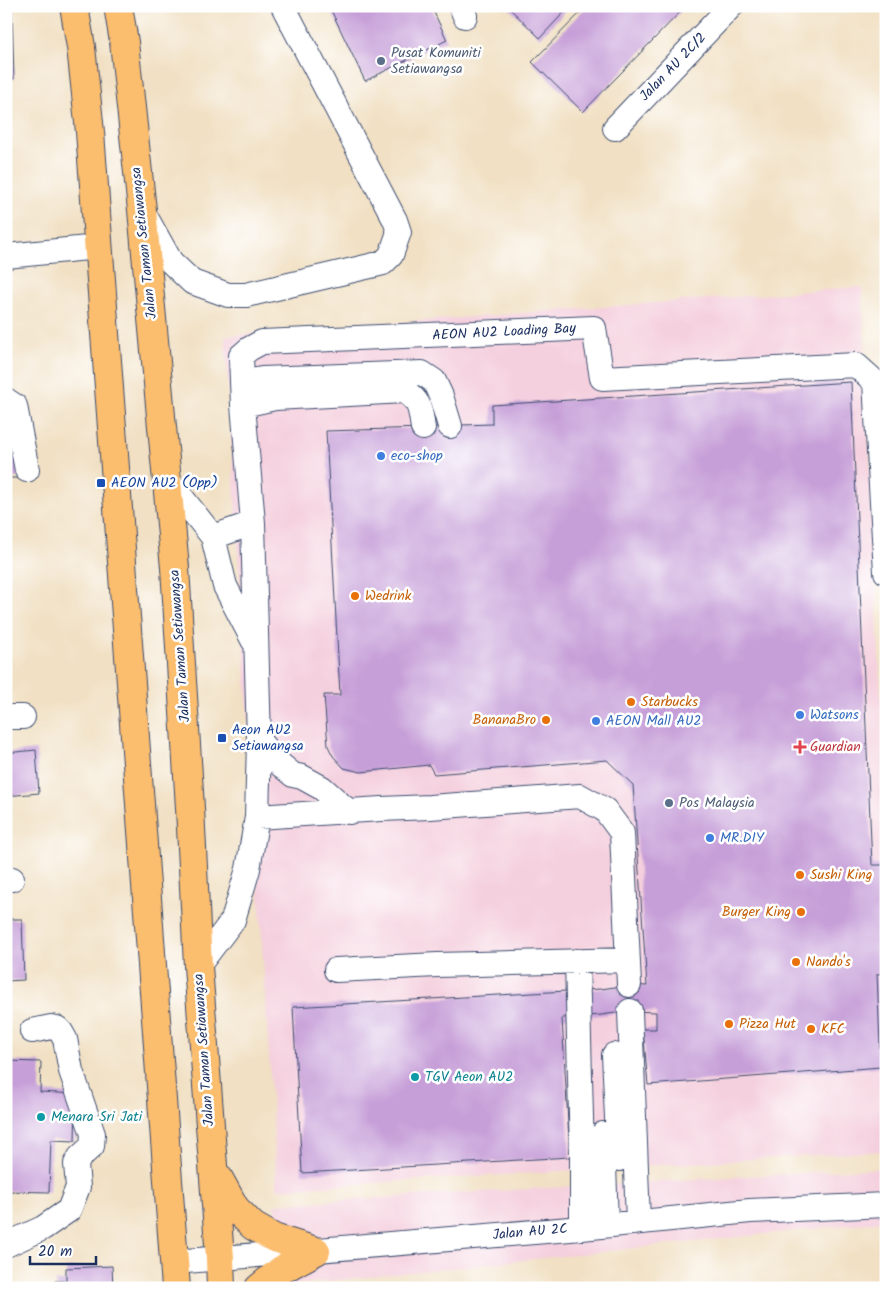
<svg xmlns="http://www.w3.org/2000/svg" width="892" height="1294" viewBox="0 0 892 1294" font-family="Kalam,sans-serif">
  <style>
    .built { fill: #f4cfdd }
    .building { fill: #c69fd8 }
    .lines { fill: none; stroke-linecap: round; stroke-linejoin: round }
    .minor-casing { stroke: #3b4a6d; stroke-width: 26 }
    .major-casing { stroke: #3b4a6d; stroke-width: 30 }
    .minor { stroke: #fff; stroke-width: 24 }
    .major { stroke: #fbbd6e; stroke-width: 28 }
    .service-dot { fill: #5c6f8a; stroke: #fff; stroke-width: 2 }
    .shop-dot { fill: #3f7fe0; stroke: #fff; stroke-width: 2 }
    .transit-dot { fill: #1a4fb4; stroke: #fff; stroke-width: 2 }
    .food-dot { fill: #e8710a; stroke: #fff; stroke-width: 2 }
    .health-dot { fill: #e0444e; stroke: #fff; stroke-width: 2 }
    .culture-dot { fill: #0f9aa8; stroke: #fff; stroke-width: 2 }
    .labels { text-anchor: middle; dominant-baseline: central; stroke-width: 5; stroke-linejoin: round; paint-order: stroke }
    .service-label { font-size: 14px; fill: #4e5e75; stroke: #fff; text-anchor: start }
    .street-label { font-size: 14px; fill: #1b2f5e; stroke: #fff }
    .shop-label { font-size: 14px; fill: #366cbe; stroke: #fff; text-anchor: start }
    .transit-label { font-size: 14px; fill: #164399; stroke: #fff; text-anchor: start }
    .food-label { font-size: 14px; fill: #c56008; stroke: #fff; text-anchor: start }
    .health-label { font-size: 14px; fill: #be3a42; stroke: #fff; text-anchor: start }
    .culture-label { font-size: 14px; fill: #0d838f; stroke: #fff; text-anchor: start }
  </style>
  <rect width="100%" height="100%" fill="#fff"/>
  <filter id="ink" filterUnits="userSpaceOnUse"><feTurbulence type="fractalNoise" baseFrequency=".02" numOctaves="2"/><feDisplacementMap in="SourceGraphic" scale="10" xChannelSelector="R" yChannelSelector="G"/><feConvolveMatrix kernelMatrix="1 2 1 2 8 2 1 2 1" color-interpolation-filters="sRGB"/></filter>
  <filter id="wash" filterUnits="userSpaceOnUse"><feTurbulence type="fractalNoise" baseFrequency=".0096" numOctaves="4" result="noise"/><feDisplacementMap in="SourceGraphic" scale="20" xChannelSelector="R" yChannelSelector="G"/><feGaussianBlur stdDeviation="1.12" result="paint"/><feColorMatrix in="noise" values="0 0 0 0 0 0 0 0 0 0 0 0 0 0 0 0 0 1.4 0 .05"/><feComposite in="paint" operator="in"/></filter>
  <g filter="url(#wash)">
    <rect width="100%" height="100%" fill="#f1e0c3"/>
    <path class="built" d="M862,287L886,808V1151L277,1189L225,336Z
      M886,1168V1221L283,1286L275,1204Z"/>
    <g id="blocks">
      <path class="building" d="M329,6H431L447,40L365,81Z
        M507,6H570L540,38Z
        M587,6H686L583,112L532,62Z
        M6,9H12L14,79H6Z
        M851,382L872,865H886V973L877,974L881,1067L648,1085L643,1029H656V1012L630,1011L601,1015L562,1018L570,1157L302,1173L293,1007L601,989L629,985L647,986L633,785L607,760L434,774L429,765L361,772L344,768L333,756L328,746L324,695H340L326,431L423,428L462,425L492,424V405Z
        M17,433L18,478H6V434Z
        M36,750L39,793L6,796V753Z
        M6,919H22L24,980L6,981Z
        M6,1061L41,1062L40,1092L76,1094L75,1141L51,1140L49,1192L6,1191Z
        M112,1266L113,1288H56L55,1281H66V1268Z"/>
    </g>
  </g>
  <g filter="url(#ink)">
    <use href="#blocks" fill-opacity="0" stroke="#3b4a6d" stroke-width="1"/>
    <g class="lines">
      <defs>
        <path id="minor" d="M461,6L465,16
          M615,128L731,6
          M143,212L171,262L192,282L228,295H246L383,263L391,255L399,232L395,220L283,6
          M6,256L98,247
          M242,383L262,379L422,373L434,381L441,396L450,426
          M6,400L15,406L27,470
          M243,405L275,398L404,391C421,401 420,410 423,428
          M167,479L213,537L225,586L253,640
          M213,537L253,523
          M6,717H23
          M259,741L276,761L293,775L302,777L322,788L349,812
          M257,817L381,809L430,807L580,796L605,810L622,833L629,985
          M6,879H12
          M577,961L582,1155V1228
          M198,966L233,920L248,869L257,817L259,741L253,523L243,405L241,356L249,349L262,342L594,328L602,378L856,365L875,382L886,572
          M336,970L437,965L628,960
          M630,1011L638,1222
          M614,1055L619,1159
          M603,1134L606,1225
          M6,1245L43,1228L69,1210L78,1187L76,1164L80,1157L92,1146L93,1134L71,1071L65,1039L61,1032L57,1028L51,1027L32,1031
          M174,1262L582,1228L750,1211L886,1205"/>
        <path id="major" d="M74,6L81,47L90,132L176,1288
          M118,6L124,42L142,210L175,568L190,808L198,966L220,1258L221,1288
          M218,1177L235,1208L253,1226L274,1238L316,1251
          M259,1288L281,1270L316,1251"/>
      </defs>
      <use href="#minor" class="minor-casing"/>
      <use href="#major" class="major-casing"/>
      <use href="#minor" class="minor"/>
      <use href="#major" class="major"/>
    </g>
  </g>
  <g class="service-dot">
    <circle cx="381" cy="61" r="5"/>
    <circle cx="669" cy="803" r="5"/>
  </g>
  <g class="shop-dot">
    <circle cx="381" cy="456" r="5"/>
    <circle cx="800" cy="715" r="5"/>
    <circle cx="596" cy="721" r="5"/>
    <circle cx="710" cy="838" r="5"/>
  </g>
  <g class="transit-dot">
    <rect x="96" y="478" width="10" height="10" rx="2.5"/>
    <rect x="217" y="733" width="10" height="10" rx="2.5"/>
  </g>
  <g class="food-dot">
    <circle cx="355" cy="596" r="5"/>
    <circle cx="631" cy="702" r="5"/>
    <circle cx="546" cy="720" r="5"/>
    <circle cx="800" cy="875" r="5"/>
    <circle cx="801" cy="912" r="5"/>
    <circle cx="796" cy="962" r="5"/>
    <circle cx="729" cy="1024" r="5"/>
    <circle cx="811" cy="1029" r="5"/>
  </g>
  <path class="health-dot" d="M797.5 739.5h5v5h5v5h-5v5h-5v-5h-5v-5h5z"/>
  <g class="culture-dot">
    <circle cx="415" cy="1077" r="5"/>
    <circle cx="41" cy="1117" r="5"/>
  </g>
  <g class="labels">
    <g class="service-label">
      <text x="391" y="53">Pusat Komuniti<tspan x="391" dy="16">Setiawangsa</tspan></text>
      <text x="679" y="803">Pos Malaysia</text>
    </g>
    <g class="street-label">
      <text transform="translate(673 67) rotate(-46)">Jalan AU 2C/2</text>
      <text transform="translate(144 243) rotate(-96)">Jalan Taman Setiawangsa</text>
      <text transform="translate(504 332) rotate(-3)">AEON AU2 Loading Bay</text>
      <text transform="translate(180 646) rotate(-94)">Jalan Taman Setiawangsa</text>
      <text transform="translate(204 1050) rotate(-94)">Jalan Taman Setiawangsa</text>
      <text transform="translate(530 1232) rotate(-5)">Jalan AU 2C</text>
    </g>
    <g class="shop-label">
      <text x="391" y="456">eco-shop</text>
      <text x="810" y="715">Watsons</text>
      <text x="606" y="721">AEON Mall AU2</text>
      <text x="720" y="838">MR.DIY</text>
    </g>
    <g class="transit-label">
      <text x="111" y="483">AEON AU2 (Opp)</text>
      <text x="232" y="730">Aeon AU2<tspan x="232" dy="16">Setiawangsa</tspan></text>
    </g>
    <g class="food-label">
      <text x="365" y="596">Wedrink</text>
      <text x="641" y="702">Starbucks</text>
      <text x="536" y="720" text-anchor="end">BananaBro</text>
      <text x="810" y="875">Sushi King</text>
      <text x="791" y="912" text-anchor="end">Burger King</text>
      <text x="806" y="962">Nando's</text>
      <text x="739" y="1024">Pizza Hut</text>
      <text x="821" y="1029">KFC</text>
    </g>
    <g class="health-label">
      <text x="810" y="747">Guardian</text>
    </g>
    <g class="culture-label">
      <text x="425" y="1077">TGV Aeon AU2</text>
      <text x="51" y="1117">Menara Sri Jati</text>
    </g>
  </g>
  <rect width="892" height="1294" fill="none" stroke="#fff" stroke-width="25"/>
  <path d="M30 1256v8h66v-8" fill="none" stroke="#1b2f5e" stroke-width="2.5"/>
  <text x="38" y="1256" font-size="15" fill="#1b2f5e" stroke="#ffffff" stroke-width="4" paint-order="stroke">20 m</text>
</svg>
